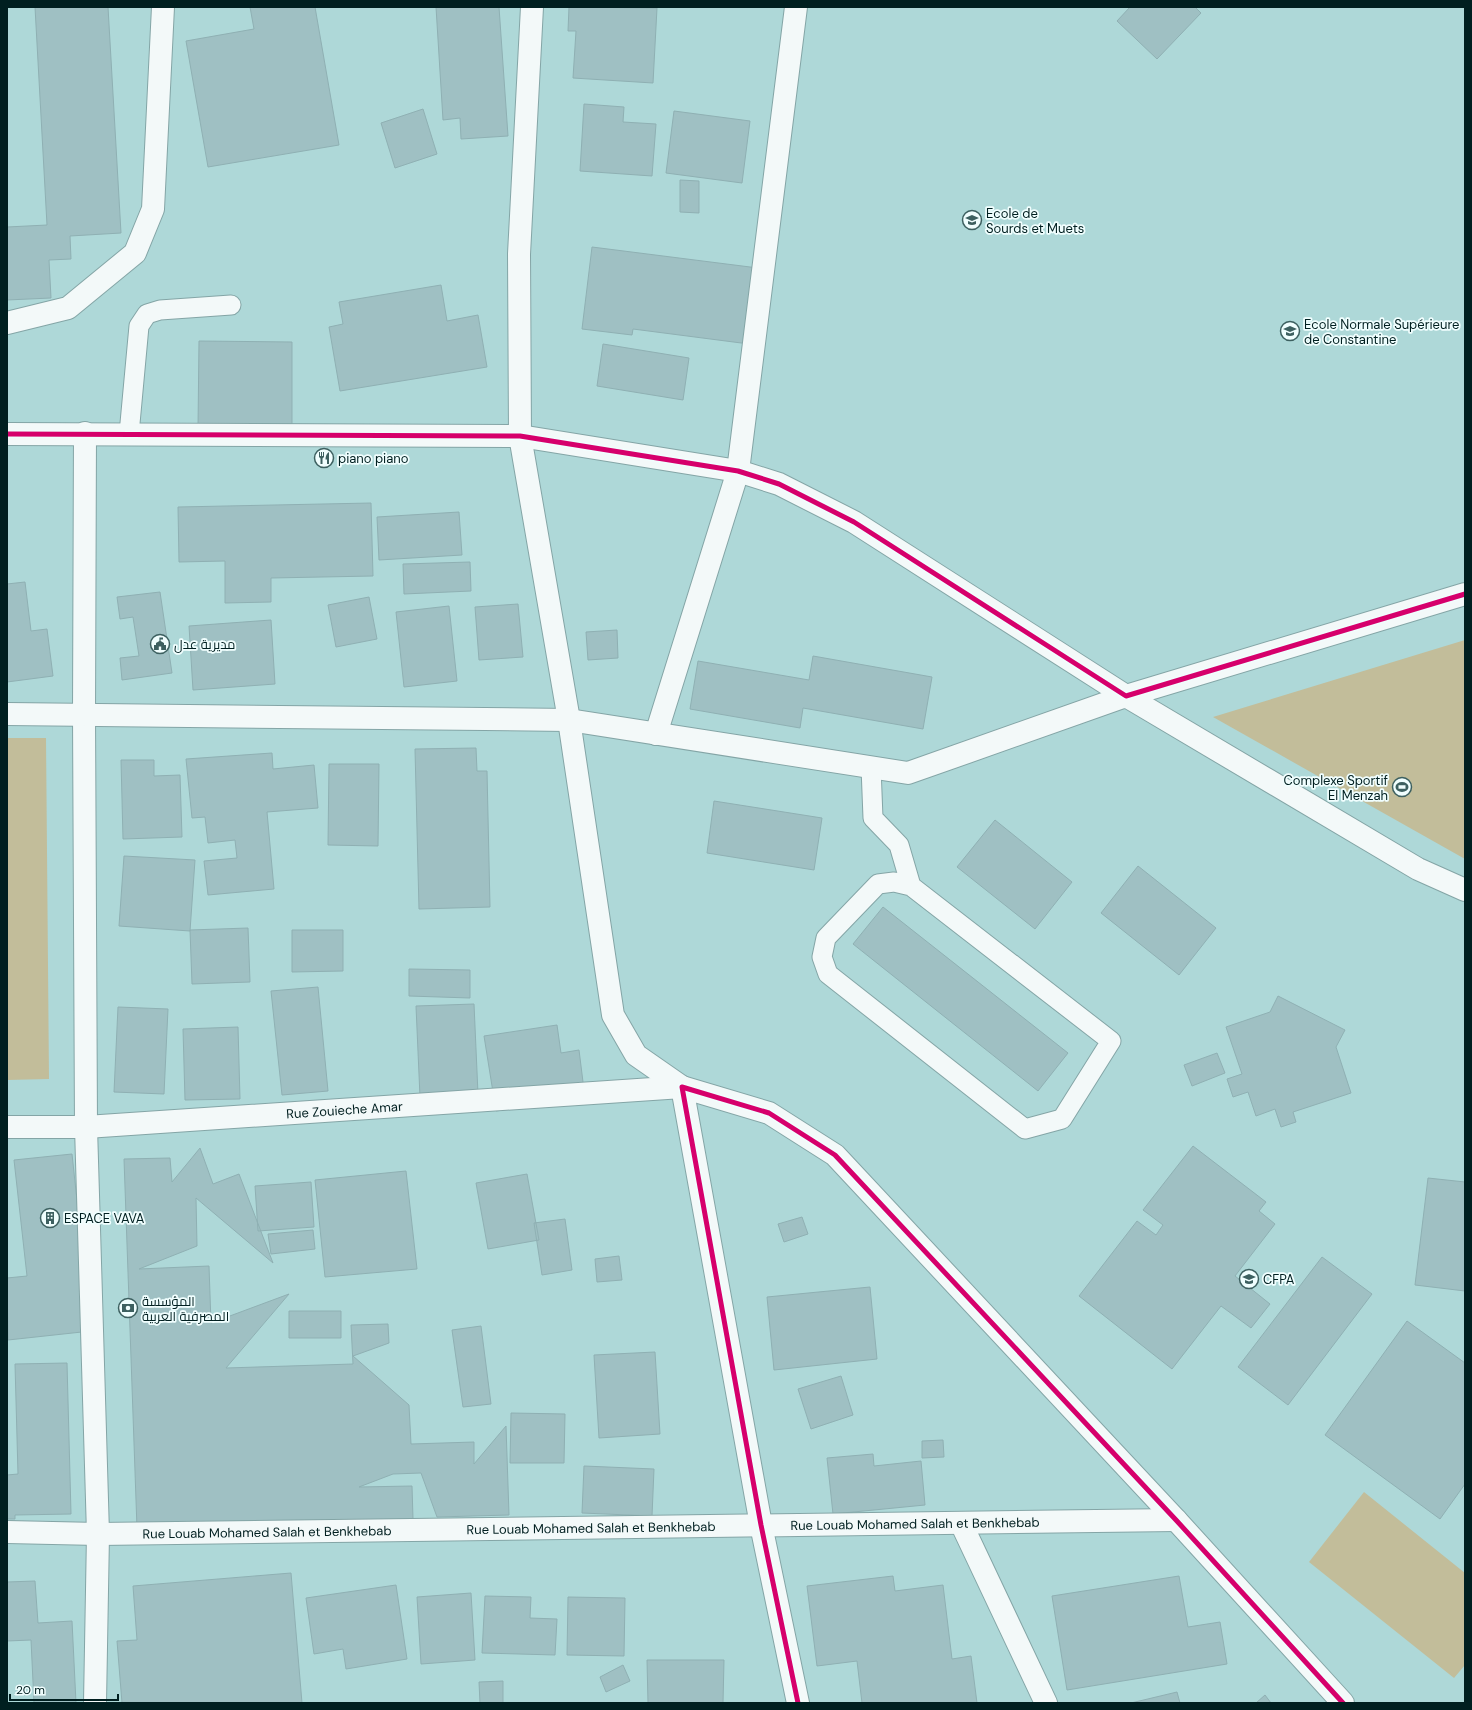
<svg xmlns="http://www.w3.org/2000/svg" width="1472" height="1710" viewBox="0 0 1472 1710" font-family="'DM Sans',Cairo,sans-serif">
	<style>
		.green { fill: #c2bd9a }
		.building { fill: #9fc0c3; stroke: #8fb0b3 }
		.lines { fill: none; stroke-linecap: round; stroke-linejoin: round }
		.lane-casing { stroke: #84a5a6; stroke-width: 21 }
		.street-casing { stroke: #84a5a6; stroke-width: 24 }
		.secondary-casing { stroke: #84a5a6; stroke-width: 24 }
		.lane { stroke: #f3f9f9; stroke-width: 19 }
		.street { stroke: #f3f9f9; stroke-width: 22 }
		.secondary { stroke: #f3f9f9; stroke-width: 22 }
		.cycleway-casing { stroke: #f0fefe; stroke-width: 8 }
		.cycleway { stroke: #d6006c; stroke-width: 5 }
		.labels { text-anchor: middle; stroke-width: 3.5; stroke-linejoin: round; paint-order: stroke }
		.poi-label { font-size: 13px; fill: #001f20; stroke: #f0fefe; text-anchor: start }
		.street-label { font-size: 13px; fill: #001f20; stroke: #f0fefe }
	</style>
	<rect width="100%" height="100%" fill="#aed8d8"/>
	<path class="green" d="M1465 640V859L1213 717Z
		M7 738H46L49 1079 7 1080Z
		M1364 1492 1465 1573V1665L1454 1678 1309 1562Z"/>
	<path class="building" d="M35 7H108L121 233 70 236 71 259 49 260 51 298 7 300V227L47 225Z
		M250 7H315L339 145 208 167 186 41 254 29Z
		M436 7H499L508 136 461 139 460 118 443 120Z
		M569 7 657 8 653 83 573 78 576 31H568Z
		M1130 7H1195L1201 13 1157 59 1117 21Z
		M584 104 624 107 623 122 656 124 652 176 580 171Z
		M423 109 437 154 395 168 381 123Z
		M674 111 750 121 742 183 666 173Z
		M680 180 699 181V213L680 212Z
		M592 247 758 268 749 344 633 329 632 335 582 329Z
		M441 285 447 321 478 315 487 367 340 391 329 327 343 324 339 302Z
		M199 341 292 342V429L198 428Z
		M603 344 689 358 683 400 597 386Z
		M371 503 373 576 271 578V602L225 603V561L179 562 178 507Z
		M459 512 462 555 379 560 377 517Z
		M470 562 471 591 404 594 403 564Z
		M25 582 31 631 47 629 53 676 7 682V584Z
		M160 592 172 673 122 680 120 658 139 656 133 617 120 619 117 597Z
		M369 597 377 639 336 647 328 605Z
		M518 604 523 657 479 660 475 607Z
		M449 606 457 681 404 687 396 612Z
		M271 620 275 684 193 690 189 626Z
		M617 630 618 658 588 660 586 632Z
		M813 656 932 677 923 729 803 708 800 728 690 709 698 661 809 680Z
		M476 748 477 771H487L490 907 419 909 415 749Z
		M272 753 273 769 314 765 318 808 267 812 274 889 208 895 204 861 237 858 235 840 208 843 205 817 192 818 186 759Z
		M121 760H154V776L180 775 182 837 123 839Z
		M329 764H379L378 846 328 845Z
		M714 801 822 818 814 870 707 853Z
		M995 820 1072 882 1035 929 957 867Z
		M124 856 195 860 190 931 119 926Z
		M1138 866 1216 928 1179 975 1101 913Z
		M883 907 1068 1053 1038 1091 853 944Z
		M248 928 250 982 192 984 190 930Z
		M292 930H343V971L292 972Z
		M409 969 470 970V998L409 996Z
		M318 987 328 1091 282 1095 271 991Z
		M1278 996 1345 1030 1336 1047 1351 1093 1293 1112 1296 1122 1281 1127 1275 1109 1256 1116 1248 1092 1233 1097 1227 1079 1242 1074 1226 1027 1270 1012Z
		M474 1004 478 1094 420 1097 416 1006Z
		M118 1007 168 1009 164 1094 114 1092Z
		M557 1025 561 1053 579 1050 585 1098 496 1111 484 1036Z
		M238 1027 240 1099 185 1100 183 1029Z
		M1217 1053 1225 1073 1192 1086 1184 1065Z
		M1193 1146 1266 1202 1259 1211 1275 1224 1235 1276 1270 1304 1251 1328 1221 1306 1172 1369 1079 1296 1137 1221 1156 1235 1163 1225 1143 1210Z
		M200 1148 213 1184 239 1174 273 1263 196 1198 197 1246 139 1269 209 1266 211 1323 289 1294 226 1368 353 1364 351 1325 388 1324 389 1343 353 1356 409 1405 411 1444 474 1442V1464L506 1426 509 1515 437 1517 421 1473 393 1474 359 1487 412 1486 413 1519 137 1528 124 1159 170 1158 172 1182Z
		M72 1154 91 1331 8 1340 7 1278 27 1276 14 1160Z
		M406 1171 417 1269 325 1277 315 1180Z
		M527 1174 539 1240 488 1249 476 1183Z
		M1428 1178 1465 1182V1291L1415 1285Z
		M311 1182 314 1227 258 1231 255 1186Z
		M802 1217 808 1234 784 1242 778 1224Z
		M565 1219 572 1270 542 1275 534 1223Z
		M313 1230 315 1249 271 1254 268 1234Z
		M619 1256 622 1280 597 1282 595 1259Z
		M1322 1257 1372 1294 1288 1405 1238 1367Z
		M870 1287 877 1359 774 1370 767 1297Z
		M289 1311H341V1338H289Z
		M1407 1321 1465 1363V1484L1440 1519 1325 1435Z
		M481 1326 491 1404 463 1407 452 1330Z
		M655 1352 660 1434 599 1438 594 1355Z
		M67 1363 71 1514 15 1515V1519H7V1475L18 1474 15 1364Z
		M841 1376 853 1415 811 1429 798 1389Z
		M511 1413 565 1414 564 1463H510Z
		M943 1440 944 1457 922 1458V1441Z
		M873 1454 874 1466 921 1461 925 1505 833 1514 827 1458Z
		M584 1466 654 1469 652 1516 582 1513Z
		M291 1573 302 1703H122L117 1641 137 1640 133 1586Z
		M893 1576 895 1591 943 1585 952 1659 971 1656 977 1703H862L857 1661 817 1666 807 1586Z
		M1179 1576 1188 1627 1220 1622 1227 1664 1067 1690 1052 1596Z
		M35 1581 38 1623 72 1621 76 1703H34L31 1640 7 1641V1582Z
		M396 1585 407 1659 346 1669 343 1649 314 1654 306 1598Z
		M471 1593 475 1660 421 1664 417 1597Z
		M485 1596 531 1597 530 1618 557 1619 555 1655 482 1653Z
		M568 1597 625 1598 624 1656 567 1655Z
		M647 1660H724L723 1703H648Z
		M623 1665 630 1681 606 1692 600 1677Z
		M503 1681V1703H480L479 1682Z
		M1177 1692 1180 1703H1131Z
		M1265 1695 1271 1703H1256Z"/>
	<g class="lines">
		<defs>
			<path id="lane" d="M129 434 139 326 147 314 160 310 231 305
				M871 767 873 818 899 845 911 886 1111 1041 1062 1119 1025 1129 828 974 822 957 826 938 878 884 894 882 911 886"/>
			<g id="street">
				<path d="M532 7 519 254 520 436 569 720 613 1015 636 1055 682 1087"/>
				<path d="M7 323 68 308 135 253 153 209 163 7"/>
				<path d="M85 433 84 714 86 1127 98 1534 95 1703"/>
				<path d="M7 434 520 436 738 471 779 484 854 522 1126 696 1465 594"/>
				<path d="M656 734 738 471 796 7"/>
				<path id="s1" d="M7 1127H86L682 1087"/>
				<path d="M961 1523 1046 1703"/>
				<path id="s2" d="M7 1532 98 1534 1176 1520"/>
				<path d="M798 1703 761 1525 682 1087 769 1113 835 1155 1176 1520 1343 1703"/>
			</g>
			<path id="secondary" d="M7 714 569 720 908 773 1126 696 1418 869 1465 890"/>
		</defs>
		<use href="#lane" class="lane-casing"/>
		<use href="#street" class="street-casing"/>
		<use href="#secondary" class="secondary-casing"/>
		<use href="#lane" class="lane"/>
		<use href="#street" class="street"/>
		<use href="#secondary" class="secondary"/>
		<defs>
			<path id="cycleway" d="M7 434 520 436 738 471 779 484 854 522 1126 696 1465 594
				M798 1703 761 1525 682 1087 769 1113 835 1155 1176 1520 1343 1703"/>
		</defs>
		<use href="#cycleway" class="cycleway-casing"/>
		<use href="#cycleway" class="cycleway"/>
	</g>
	<defs>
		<symbol id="school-ring" viewBox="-11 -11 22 22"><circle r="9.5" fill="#f0fefe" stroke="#3d6060" stroke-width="1.5"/><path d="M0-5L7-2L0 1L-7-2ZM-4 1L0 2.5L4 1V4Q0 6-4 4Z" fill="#3d6060"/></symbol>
		<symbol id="university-ring" viewBox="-11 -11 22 22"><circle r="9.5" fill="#f0fefe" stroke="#3d6060" stroke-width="1.5"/><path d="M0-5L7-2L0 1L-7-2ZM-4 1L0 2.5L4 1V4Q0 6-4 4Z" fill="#3d6060"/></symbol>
		<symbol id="restaurant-ring" viewBox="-11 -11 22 22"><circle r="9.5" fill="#f0fefe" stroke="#3d6060" stroke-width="1.5"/><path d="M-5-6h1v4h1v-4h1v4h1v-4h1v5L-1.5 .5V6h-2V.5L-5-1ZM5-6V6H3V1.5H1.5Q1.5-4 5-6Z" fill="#3d6060"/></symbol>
		<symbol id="civic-ring" viewBox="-11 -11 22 22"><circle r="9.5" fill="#f0fefe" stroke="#3d6060" stroke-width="1.5"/><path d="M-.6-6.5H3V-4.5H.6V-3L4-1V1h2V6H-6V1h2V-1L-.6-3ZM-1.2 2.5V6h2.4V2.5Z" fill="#3d6060"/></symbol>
		<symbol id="stadium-ring" viewBox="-11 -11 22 22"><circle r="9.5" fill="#f0fefe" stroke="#3d6060" stroke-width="1.5"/><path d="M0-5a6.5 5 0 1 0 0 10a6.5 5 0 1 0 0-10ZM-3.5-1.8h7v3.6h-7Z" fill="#3d6060"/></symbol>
		<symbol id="building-ring" viewBox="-11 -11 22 22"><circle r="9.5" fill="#f0fefe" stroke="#3d6060" stroke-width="1.5"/><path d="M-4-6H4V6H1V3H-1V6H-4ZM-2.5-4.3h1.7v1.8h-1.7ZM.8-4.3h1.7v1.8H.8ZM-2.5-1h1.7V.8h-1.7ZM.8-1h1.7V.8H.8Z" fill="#3d6060"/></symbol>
		<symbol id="bank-ring" viewBox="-11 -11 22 22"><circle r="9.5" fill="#f0fefe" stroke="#3d6060" stroke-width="1.5"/><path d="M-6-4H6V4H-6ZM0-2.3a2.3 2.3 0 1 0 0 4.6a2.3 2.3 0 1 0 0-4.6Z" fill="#3d6060"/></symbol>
	</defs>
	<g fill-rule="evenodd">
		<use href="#school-ring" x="961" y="209" width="22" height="22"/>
		<use href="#university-ring" x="1279" y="320" width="22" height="22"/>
		<use href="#restaurant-ring" x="313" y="447" width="22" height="22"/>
		<use href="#civic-ring" x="149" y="633" width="22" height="22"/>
		<use href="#stadium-ring" x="1391" y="776" width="22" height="22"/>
		<use href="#building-ring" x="39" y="1207" width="22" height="22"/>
		<use href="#university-ring" x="1238" y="1268" width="22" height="22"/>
		<use href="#bank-ring" x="117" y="1297" width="22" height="22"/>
	</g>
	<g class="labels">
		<g class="poi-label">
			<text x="986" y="218">Ecole de<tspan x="986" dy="15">Sourds et Muets</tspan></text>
			<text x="1304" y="329">Ecole Normale Supérieure<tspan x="1304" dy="15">de Constantine</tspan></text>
			<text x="338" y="463">piano piano</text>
			<text x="174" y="649">مديرية عدل</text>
			<text x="1388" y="785" text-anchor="end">Complexe Sportif<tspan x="1388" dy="15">El Menzah</tspan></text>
			<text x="64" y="1223">ESPACE VAVA</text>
			<text x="1263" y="1284">CFPA</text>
			<text x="142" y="1306">المؤسسة<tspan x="142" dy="15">المصرفية العربية</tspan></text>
		</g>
		<g class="street-label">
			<text dy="5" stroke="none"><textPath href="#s1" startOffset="338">Rue Zouieche Amar</textPath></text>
			<text dy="5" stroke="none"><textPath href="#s2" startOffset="908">Rue Louab Mohamed Salah et Benkhebab</textPath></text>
			<text dy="5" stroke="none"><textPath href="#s2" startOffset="584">Rue Louab Mohamed Salah et Benkhebab</textPath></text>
			<text dy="5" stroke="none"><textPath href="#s2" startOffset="260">Rue Louab Mohamed Salah et Benkhebab</textPath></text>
		</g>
	</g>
	<rect width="1472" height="1710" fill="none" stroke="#001f20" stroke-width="16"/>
	<path d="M10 1694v6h108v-6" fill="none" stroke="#001f20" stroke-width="2"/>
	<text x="16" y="1694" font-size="12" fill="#001f20" stroke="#f0fefe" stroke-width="3" paint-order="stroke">20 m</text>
</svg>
